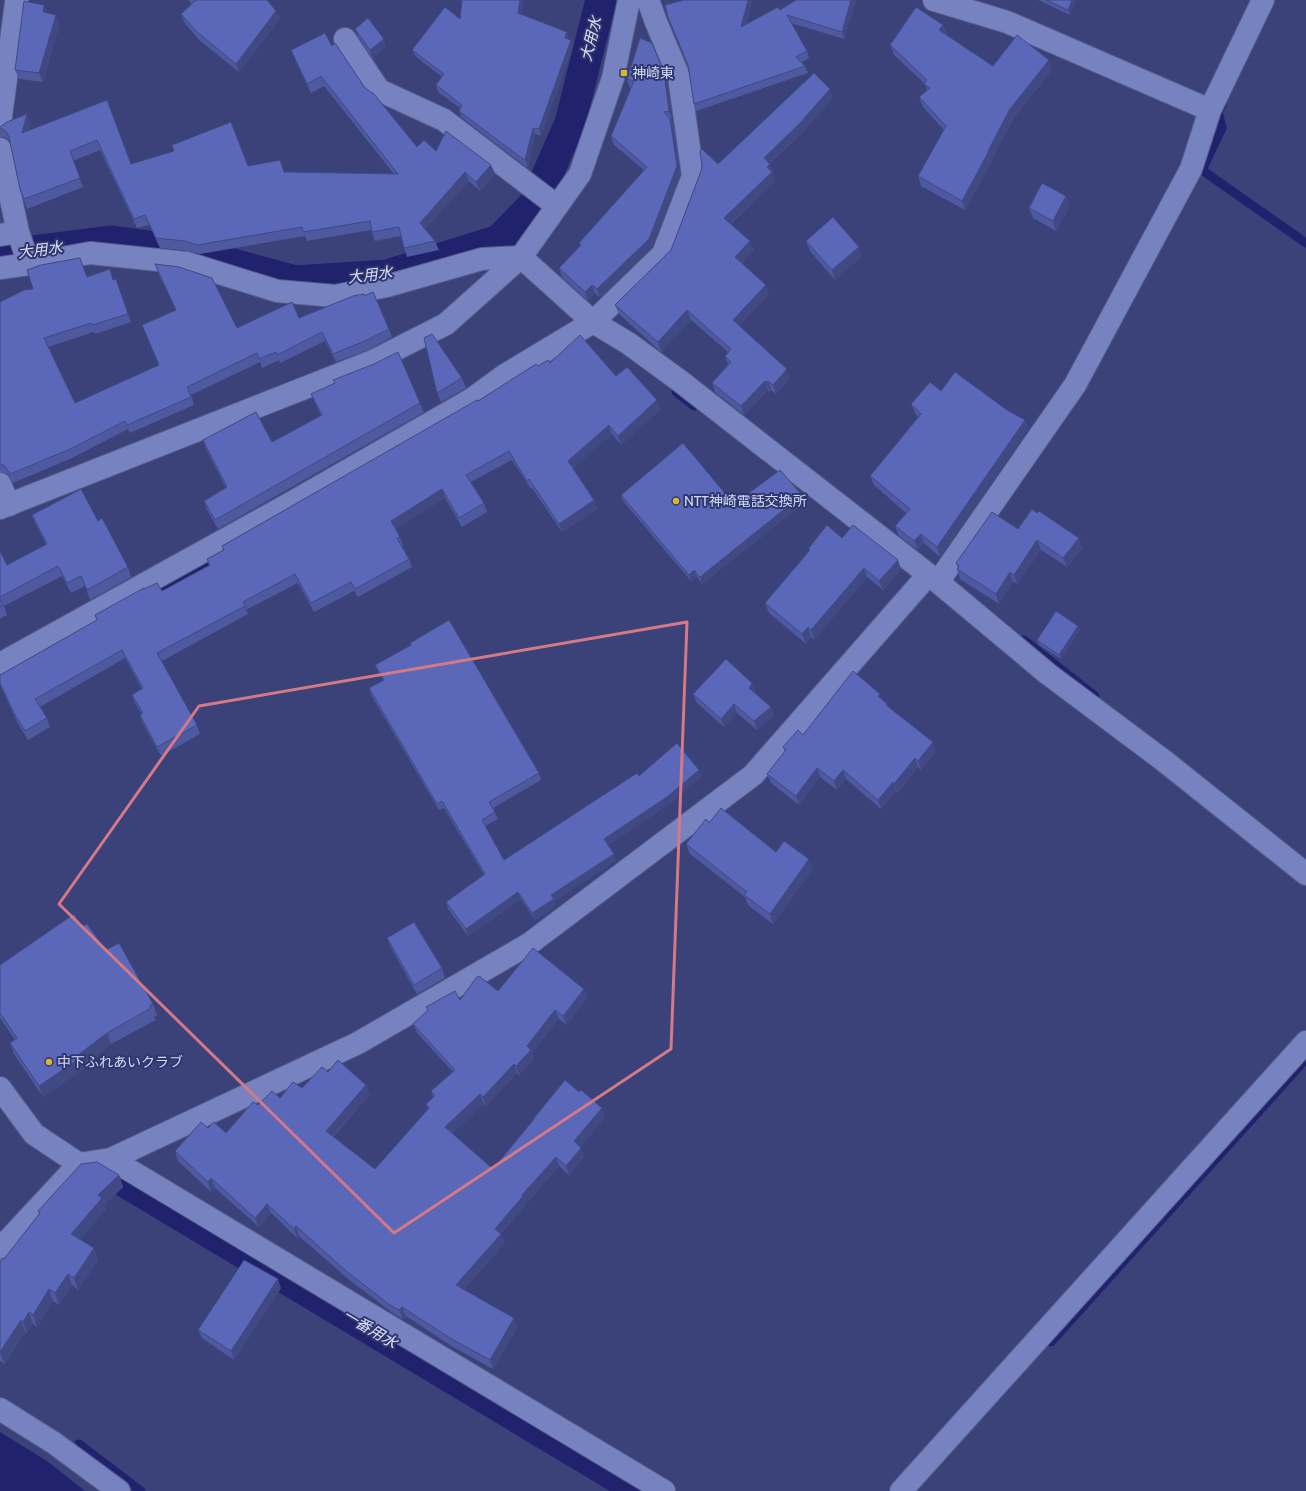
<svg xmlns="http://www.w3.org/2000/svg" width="1306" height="1491" viewBox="0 0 1306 1491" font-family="Cabin,'Noto Sans JP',sans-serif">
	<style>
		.water { fill: #20226d }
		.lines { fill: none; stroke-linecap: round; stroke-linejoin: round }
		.stream { stroke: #20226d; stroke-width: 9 }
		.canal { stroke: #20226d; stroke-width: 31 }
		.street-casing { stroke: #575d8b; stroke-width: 24 }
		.secondary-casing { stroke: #575d8b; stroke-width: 24 }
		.street { stroke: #7783c0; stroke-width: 22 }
		.secondary { stroke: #7783c0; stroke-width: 22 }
		.wall { fill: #4e599f }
		.shaded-wall { fill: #404982 }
		.building { fill: #5b68b9; stroke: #404982 }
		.marked { fill: none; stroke: #d57987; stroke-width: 3; stroke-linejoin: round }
		.poi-dot { fill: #d4b635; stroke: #30376d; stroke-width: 1.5 }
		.labels { text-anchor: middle; stroke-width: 4; stroke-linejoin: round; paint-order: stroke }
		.poi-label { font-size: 14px; fill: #d3dbfc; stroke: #30376d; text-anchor: start }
		.water-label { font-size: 15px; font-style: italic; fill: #dde3fa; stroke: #30376d }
	</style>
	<rect width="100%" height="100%" fill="#3a4279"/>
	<path class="water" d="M0 1432 47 1461 85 1491H0Z"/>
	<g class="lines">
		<path class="stream" d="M1222 105 1218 111 1222 128 1202 170 1306 243
			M676 392 694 406
			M154 591 219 556
			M1024 640 1095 696
			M1051 1342 1306 1059
			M79 1444 141 1491"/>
		<path class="canal" d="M0 255 112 241 186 251 295 281 387 275 499 240 535 203 570 123 601 0
			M100 1167 640 1491"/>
		<defs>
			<path id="street" d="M934 0 1007 22 1210 110
				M345 39 379 90 444 120 557 206
				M0 124 16 3 17 0
				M0 149 18 232
				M0 235 18 232 29 264 90 253 187 263 277 291 335 296 387 286 482 259 521 257 593 322 628 343 680 381 938 582 1048 674 1163 760 1306 874
				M0 268 29 264
				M0 484 9 505
				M938 582 1075 385 1191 169 1210 110 1263 0
				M0 664 289 504 472 399 505 375 593 322 663 254 693 176 679 77 656 22 648 0
				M0 1088 34 1134 79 1164 111 1159 358 1043 529 944 753 775 928 575
				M111 1159 664 1491
				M0 1249 79 1164
				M901 1491 1306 1042"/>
			<path id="secondary" d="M0 508 373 361 446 324 521 257 580 174 613 78 629 0
				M0 1409 54 1443 119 1491"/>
		</defs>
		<use href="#street" class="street-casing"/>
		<use href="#secondary" class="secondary-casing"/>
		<use href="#street" class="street"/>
		<use href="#secondary" class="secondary"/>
	</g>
	<path class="wall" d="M188 0H267L280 19 239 72 199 40 184 22 181 14 192 4Z
		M684 0H752L746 25 780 10 796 0H856L844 39 791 23 807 51 809 58 801 63 805 66 808 73 696 111 694 104 688 67 668 17Z
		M1038 0H1076L1070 15Z
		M523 1 521 14 567 32 569 39 573 46 541 136 535 134 528 167 525 166 461 117 459 111 460 108 438 92 436 85 442 77 415 56 412 50 460 19Z
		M44 5 47 13 56 15 59 25 43 82 19 79 15 70Z
		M943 25 947 34 946 35 993 66 1052 70 1013 119 992 160V161L965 210 921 186 918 176 944 130 923 107 919 97 927 90 925 84 894 55 890 45Z
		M355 29 386 47 372 58 358 36Z
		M332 46 365 88 417 147 436 151 495 174 480 191 469 181 425 229 435 241 439 250 407 257 404 248 401 236 375 241 371 230 307 241 305 236 200 254 188 251 160 248 149 225 137 228 100 150 73 161 83 187 27 209 20 189 10 142 9 140 4 137H0V127L31 123 29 130 107 100 131 164 174 151 172 145 248 166 284 172 394 174 324 86 311 93 295 60 291 50Z
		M664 72 667 80 672 119H671L674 127 680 175 652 247 600 298 595 293 588 301 562 277 559 268 580 246 579 243 644 170 614 145 611 136 631 88H630L627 79Z
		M833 98 804 131 770 164 774 173 773 174 775 181 731 224 754 250 742 263 769 294 739 326 790 378 776 394 771 390 770 392 768 390 744 415 715 392 712 383 728 364 725 356 728 352 691 320 661 352 619 314 615 305 671 250 718 164Z
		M1066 196 1070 206 1056 231 1033 218 1029 208Z
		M806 241 862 256 835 280 810 251Z
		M155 264 237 328 299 318 389 329 392 337 368 350 336 362 325 341 280 363 279 360 262 368 260 362 191 395 194 405 130 433 128 429 72 458 13 483 8 474 0 472V302L33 289 87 277 114 280 116 279 131 322 95 334 94 332 48 347 75 403 159 365 142 325 176 310 158 273Z
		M550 363 616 376 661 409 621 445 612 434 573 468 594 500 597 509 562 532 532 488 531 489 512 460 471 482 484 503 487 512 462 527 445 498 395 529 400 537 403 546H402L409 559 412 567 358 597 354 591 314 612 298 583 246 610 248 614 162 661 197 725 200 734 161 756 143 724 140 715 142 714 135 703 132 695 142 689 125 658 40 707 47 718 50 727 28 740 17 722 0 685V675L97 620 144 589 162 591 209 566 207 559 223 550 222 546 478 401 538 366Z
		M462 378 466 388 441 402 437 393Z
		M941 391 1007 410 1025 420 1028 429 940 557 924 543 918 550 899 536 895 526 906 513 874 485 870 476 918 417 915 413 911 404Z
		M311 394 420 403 424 412 218 529 207 510 204 501 226 488 206 449 203 440 272 442 321 416 315 403Z
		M621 495 734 504 802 495 805 502 702 584 697 577 691 581 623 501Z
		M32 515 98 521 128 567 131 577 90 600 85 586 71 593 62 576 4 606 7 615 0 619V551L7 565 46 544 36 525Z
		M1018 529 1083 548 1067 567 1041 550 1017 584 1013 582 999 604 960 579 957 569 958 568 956 563Z
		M842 538 901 569 883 590 867 577 814 640 811 637 806 644 769 613 765 603 809 551 808 549Z
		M1078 626 1080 630 1061 659 1039 645 1037 640Z
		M410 643 539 773 541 780 493 808 498 819 485 826 504 860 639 776 699 770 702 776 669 804 608 845 616 860 555 901 556 906 535 920 521 899 468 936 448 909 446 902 484 875 444 808 439 810 371 695 369 688 383 680 378 672 375 665 411 646Z
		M752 683 756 692 755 693 771 707 774 716 757 730 737 713 724 727 697 703 693 694Z
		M883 700 887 704 888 706 936 752 921 770 918 767 898 793 896 791 881 809 846 779 837 790 820 777 799 805 771 783 767 774 785 752 783 747 803 735Z
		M709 823 776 852 813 869 773 924 748 905 745 897 690 854 686 844Z
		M82 927 106 950 153 1004 157 1015 154 1017 156 1020 111 1044 83 1066 84 1069 43 1097 14 1054 10 1043 15 1040 0 1018V965Z
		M387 938 442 968 445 978 417 994 391 948Z
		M584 989 587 998 567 1025 559 1019 532 1053 534 1059 519 1075 517 1073 486 1106 484 1104 452 1133 493 1169 534 1120V1118L605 1117 580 1147 581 1148 584 1157 569 1175 559 1166 526 1204V1205L501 1234 505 1243 464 1289 517 1328 493 1369 453 1347 406 1316 403 1319 394 1314 348 1279 299 1236 297 1238 271 1213 259 1227 215 1188 211 1192 178 1161 175 1151 208 1128 226 1133 258 1105 280 1098 302 1088 328 1072 366 1085 370 1094 333 1137 375 1169 428 1110 426 1104 433 1097 431 1091 453 1072 417 1033 413 1024 428 1011 426 1007 498 991Z
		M119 1175 123 1187 104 1205 106 1209 80 1239 94 1248 98 1260 78 1290 72 1285 59 1305 53 1301 37 1327 33 1324 27 1333 25 1332 5 1364 0 1361V1262L4 1259 39 1214 38 1211Z
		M281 1288 234 1360 202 1338 198 1330Z"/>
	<path class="shaded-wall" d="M520 0H522L523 1 520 20 518 13Z
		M748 0H752L743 34 741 27Z
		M851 0H856L844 39 842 32Z
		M1072 0H1076L1070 15 1068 10Z
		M44 5 48 14 43 12Z
		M276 11 280 19 239 72 236 64Z
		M56 15 59 25 43 82 39 73Z
		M943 25 947 34 942 40 939 30Z
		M567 32 569 38 568 44 565 38Z
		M384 39 386 47 372 58 370 50Z
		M571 40 573 46 541 136 539 129Z
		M1049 60 1052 70 1013 119 992 160V161L965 210 962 201 1010 109Z
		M664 72 667 80 672 119 669 111Z
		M830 89 833 98 804 131 767 167 764 158Z
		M27 114 31 123 25 142 22 133Z
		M670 119 674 127 680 175 652 247 600 298 597 289Z
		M533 128 535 134 528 167 525 160Z
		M770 164 774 173 773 174 775 181 727 227 724 218Z
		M491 165 495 174 480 191 476 182Z
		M465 172 469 181 423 232 420 223Z
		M1066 196 1070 206 1056 231 1053 221Z
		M750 241 754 250 739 266 735 257Z
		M859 247 862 256 835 280 832 270Z
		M592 285 595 293 588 301 585 292Z
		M766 285 769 294 736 330 733 320Z
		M687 310 691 320 661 352 658 342Z
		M787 369 790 378 776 394 773 385Z
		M765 381 768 390 744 415 741 406Z
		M768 381 771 390 770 392 766 382Z
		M657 400 661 409 621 445 618 436Z
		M1025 420 1028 429 940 557 937 547Z
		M609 425 612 434 572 470 568 461Z
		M442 489 445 498 394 530 391 521Z
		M802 495 805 502 702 584 700 577Z
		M594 500 597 509 562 532 559 524Z
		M921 534 924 543 918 550 914 541Z
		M1079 538 1083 548 1067 567 1063 558Z
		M1037 540 1041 550 1017 584 1014 575Z
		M898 560 901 569 883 590 879 581Z
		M864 568 867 577 814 640 811 630Z
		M694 570 697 577 691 581 689 575Z
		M1010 572 1013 582 999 604 996 594Z
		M1078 626 1080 630 1061 659 1059 655Z
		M808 627 811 637 806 644 802 634Z
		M752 683 756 692 752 696 749 688Z
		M880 694 884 703 878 696Z
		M734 704 737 713 724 727 721 719Z
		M771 707 774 716 757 730 754 721Z
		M933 742 936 752 921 770 918 761Z
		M915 758 918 767 898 793 894 784Z
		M817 768 820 777 799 805 796 796Z
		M699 770 702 776 669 804 607 846 604 839Z
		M843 770 846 779 837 790 834 781Z
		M893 782 896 791 881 809 878 800Z
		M614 854 616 860 555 901 556 906 535 920 532 913 551 895Z
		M809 859 813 869 773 924 770 914Z
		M518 892 521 899 468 936 466 929Z
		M584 989 587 998 567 1025 563 1016Z
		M555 1010 559 1019 532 1053 534 1059 519 1075 516 1066 527 1046Z
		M107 1033 111 1044 83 1066 84 1069 43 1097 39 1086 78 1055Z
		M514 1064 517 1073 486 1106 483 1097Z
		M366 1085 370 1094 329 1140 326 1131Z
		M480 1094 484 1104 448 1136 445 1127Z
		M602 1108 605 1117 577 1150 574 1141Z
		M581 1148 584 1157 569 1175 566 1166Z
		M556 1157 559 1166 526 1204V1205L501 1234 505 1243 459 1294 456 1285 495 1229 522 1195Z
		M119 1175 123 1187 104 1205 106 1209 75 1245 71 1234 98 1195Z
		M211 1178 215 1188 211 1192 208 1182Z
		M267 1204 271 1213 259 1227 255 1218Z
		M296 1226 299 1236 297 1238 294 1229Z
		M94 1248 98 1260 78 1290 74 1278Z
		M68 1274 72 1285 59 1305 55 1293Z
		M278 1279 281 1288 234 1360 231 1351Z
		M49 1289 53 1301 37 1327 33 1315Z
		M402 1307 406 1316 403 1319 399 1310Z
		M29 1312 33 1324 27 1333 23 1322Z
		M514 1318 517 1328 493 1369 490 1360Z
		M21 1320 25 1332 5 1364 0 1352Z"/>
	<path class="building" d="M194 0H267L276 11 236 64 196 31 181 14 195 1Z
		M462 0H520L518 13 567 32 565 38 571 40 539 129 533 128 525 160 523 159 459 111 462 105 436 85 444 74 412 50 445 7 460 19Z
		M684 0H748L741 27 778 7 780 10 796 0H851L842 32 787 15 807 51 796 57 805 66 694 104 688 65 668 17 665 5Z
		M1046 0H1072L1068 10Z
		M24 1 44 5 43 12 56 15 39 73 15 70Z
		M916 7 943 25 939 30 993 66 1017 35 1049 60 1010 109 988 151H989L962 201 918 176 946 126 919 97 930 88 924 84 927 80 890 45Z
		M368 18 384 39 370 50 355 29Z
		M325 33 332 46 335 43 365 88 374 94 417 147 424 140 436 151 446 131 491 165 476 182 465 172 420 223 435 241 404 248 399 227 372 232 370 221 303 232 302 227 197 245 185 241 156 238 145 215 134 219 97 140 70 151 80 178 24 199 20 189 9 137 6 131 0 128V127L7 122 27 114 22 133 107 100 131 164 174 151 172 145 231 122 248 166 280 160 284 172 398 174 321 76 307 84 291 50Z
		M640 38 652 43 664 72 669 111 664 112 670 119 677 166 649 239 597 289 592 285 585 292 559 268 581 245 579 243 647 167 611 136 634 81 627 79Z
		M814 73 830 89 801 122 764 158 770 164 767 167 772 172 724 218 750 241 735 257 766 285 733 320 787 369 773 385 768 381 766 382 765 381 741 406 712 383 731 362 725 356 731 349 687 310 658 342 615 305 671 250 701 171 702 165 700 152 702 149 718 164Z
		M1042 183 1066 196 1053 221 1029 208Z
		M833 217 859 247 832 270 806 241Z
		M80 258 87 277 110 269 113 280 116 279 128 314 92 325 91 323 44 338 75 403 159 365 142 325 176 310 155 264 179 267 212 278 237 328 292 302 299 318 353 296 364 294V296L373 292 389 329 365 341 333 354 322 332 277 355 276 352 259 359 257 353 187 387 191 397 127 425 125 421 68 450 10 474 5 466 0 464V302L24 290 33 289 27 270 41 265Z
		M432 334 462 378 437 393 424 338Z
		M580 335 616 376 627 367 657 400 618 436 609 425 568 461 594 500 559 524 529 479 527 481 509 451 466 475 484 503 459 518 442 489 391 521 400 537 397 538 409 559 355 589 351 582 311 603 295 574 243 602 245 606 157 653 197 725 157 747 140 715 143 713 132 695 143 688 122 650 35 699 47 718 25 731 14 713 0 683V675L97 620 95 615 144 588V589L157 583 162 591 210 565 207 559 224 550 222 546 477 400 478 401 536 364 538 366 548 360 550 363Z
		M398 352 420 403 215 520 204 501 227 487 203 440 256 412 272 442 322 415 311 394 335 383 333 380 374 364Z
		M955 372 1007 410 1025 420 937 547 921 534 914 541 895 526 910 509 870 476 921 414 911 404 930 382 941 391Z
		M683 443 734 504 780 470 802 495 700 577 694 570 689 575 621 495Z
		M81 489 98 521 102 518 128 567 87 590 81 576 67 583 58 566 0 597V551L7 565 47 544 32 515Z
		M1032 509 1037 513 1039 511 1079 538 1063 558 1037 540 1014 575 1010 572 996 594 957 569 959 566 956 563 992 512 1018 529Z
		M827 525 842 538 853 525 898 560 879 581 864 568 811 630 808 627 802 634 765 603 810 550 808 549Z
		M0 599 3 605 0 607Z
		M1056 611 1078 626 1059 655 1037 640Z
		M449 620 539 773 489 802 495 812 482 820 504 860 637 773 639 776 677 743 699 770 667 797 604 839 614 854 551 895 554 899 532 913 518 892 466 929 446 902 485 874 442 801 437 804 369 688 384 680 375 665 411 645 410 643Z
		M726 659 752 683 749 688 771 707 754 721 734 704 721 719 693 694Z
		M853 671 880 694 878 696 887 704 886 705 933 742 918 761 915 758 894 784 893 782 878 800 843 770 834 781 817 768 796 796 767 774 786 750 783 747 798 730 803 735Z
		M721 808 776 852 784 841 809 859 770 914 744 895 747 892 686 844 706 819 709 823Z
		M74 914 82 927 87 924 106 950 119 943 153 1004 150 1005 151 1008 107 1033 78 1055 80 1058 39 1086 10 1043 17 1038 0 1013V965Z
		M414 922 442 968 414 985 387 938Z
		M533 948 584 989 563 1016 555 1010 527 1046 531 1050 516 1066 514 1064 483 1097 480 1094 445 1127 493 1169 534 1119V1118L565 1080 579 1092 581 1090 602 1108 574 1141 581 1148 566 1166 556 1157 522 1195 523 1196 495 1229 501 1234 456 1285 514 1318 490 1360 450 1338 402 1307 399 1310 390 1305 345 1270 296 1226 294 1229 267 1204 255 1218 211 1178 208 1182 175 1151 201 1122 208 1128 214 1122 226 1133 253 1102 258 1105 272 1091 280 1098 293 1082 302 1088 322 1067 328 1072 338 1060 366 1085 326 1131 375 1169 429 1108 426 1104 435 1096 431 1091 455 1070 413 1024 428 1010 426 1007 455 991 460 1000 476 978 479 976 498 991Z
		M97 1162 119 1175 98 1195 102 1198 71 1234 94 1248 74 1278 68 1274 55 1293 49 1289 33 1315 29 1312 23 1322 21 1320 0 1352V1262L2 1258 4 1259 40 1213 38 1211 81 1164Z
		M244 1260 278 1279 231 1351 198 1330Z"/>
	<path class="marked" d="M687 622 671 1049 394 1233 59 904 199 706Z"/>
	<g class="poi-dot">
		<rect x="620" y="69" width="8" height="8" rx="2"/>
		<circle cx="676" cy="501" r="4"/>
		<circle cx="49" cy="1062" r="4"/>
	</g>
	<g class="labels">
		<g class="poi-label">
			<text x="632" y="78">神崎東</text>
			<text x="684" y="506">NTT神崎電話交換所</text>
			<text x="57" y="1067">中下ふれあいクラブ</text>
		</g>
		<g class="water-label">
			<text transform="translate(591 39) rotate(-76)" y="5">大用水</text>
			<text transform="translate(40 250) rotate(-7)" y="5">大用水</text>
			<text transform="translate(370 275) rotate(-7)" y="5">大用水</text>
			<text transform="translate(370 1329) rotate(31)" y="5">一番用水</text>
		</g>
	</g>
</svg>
